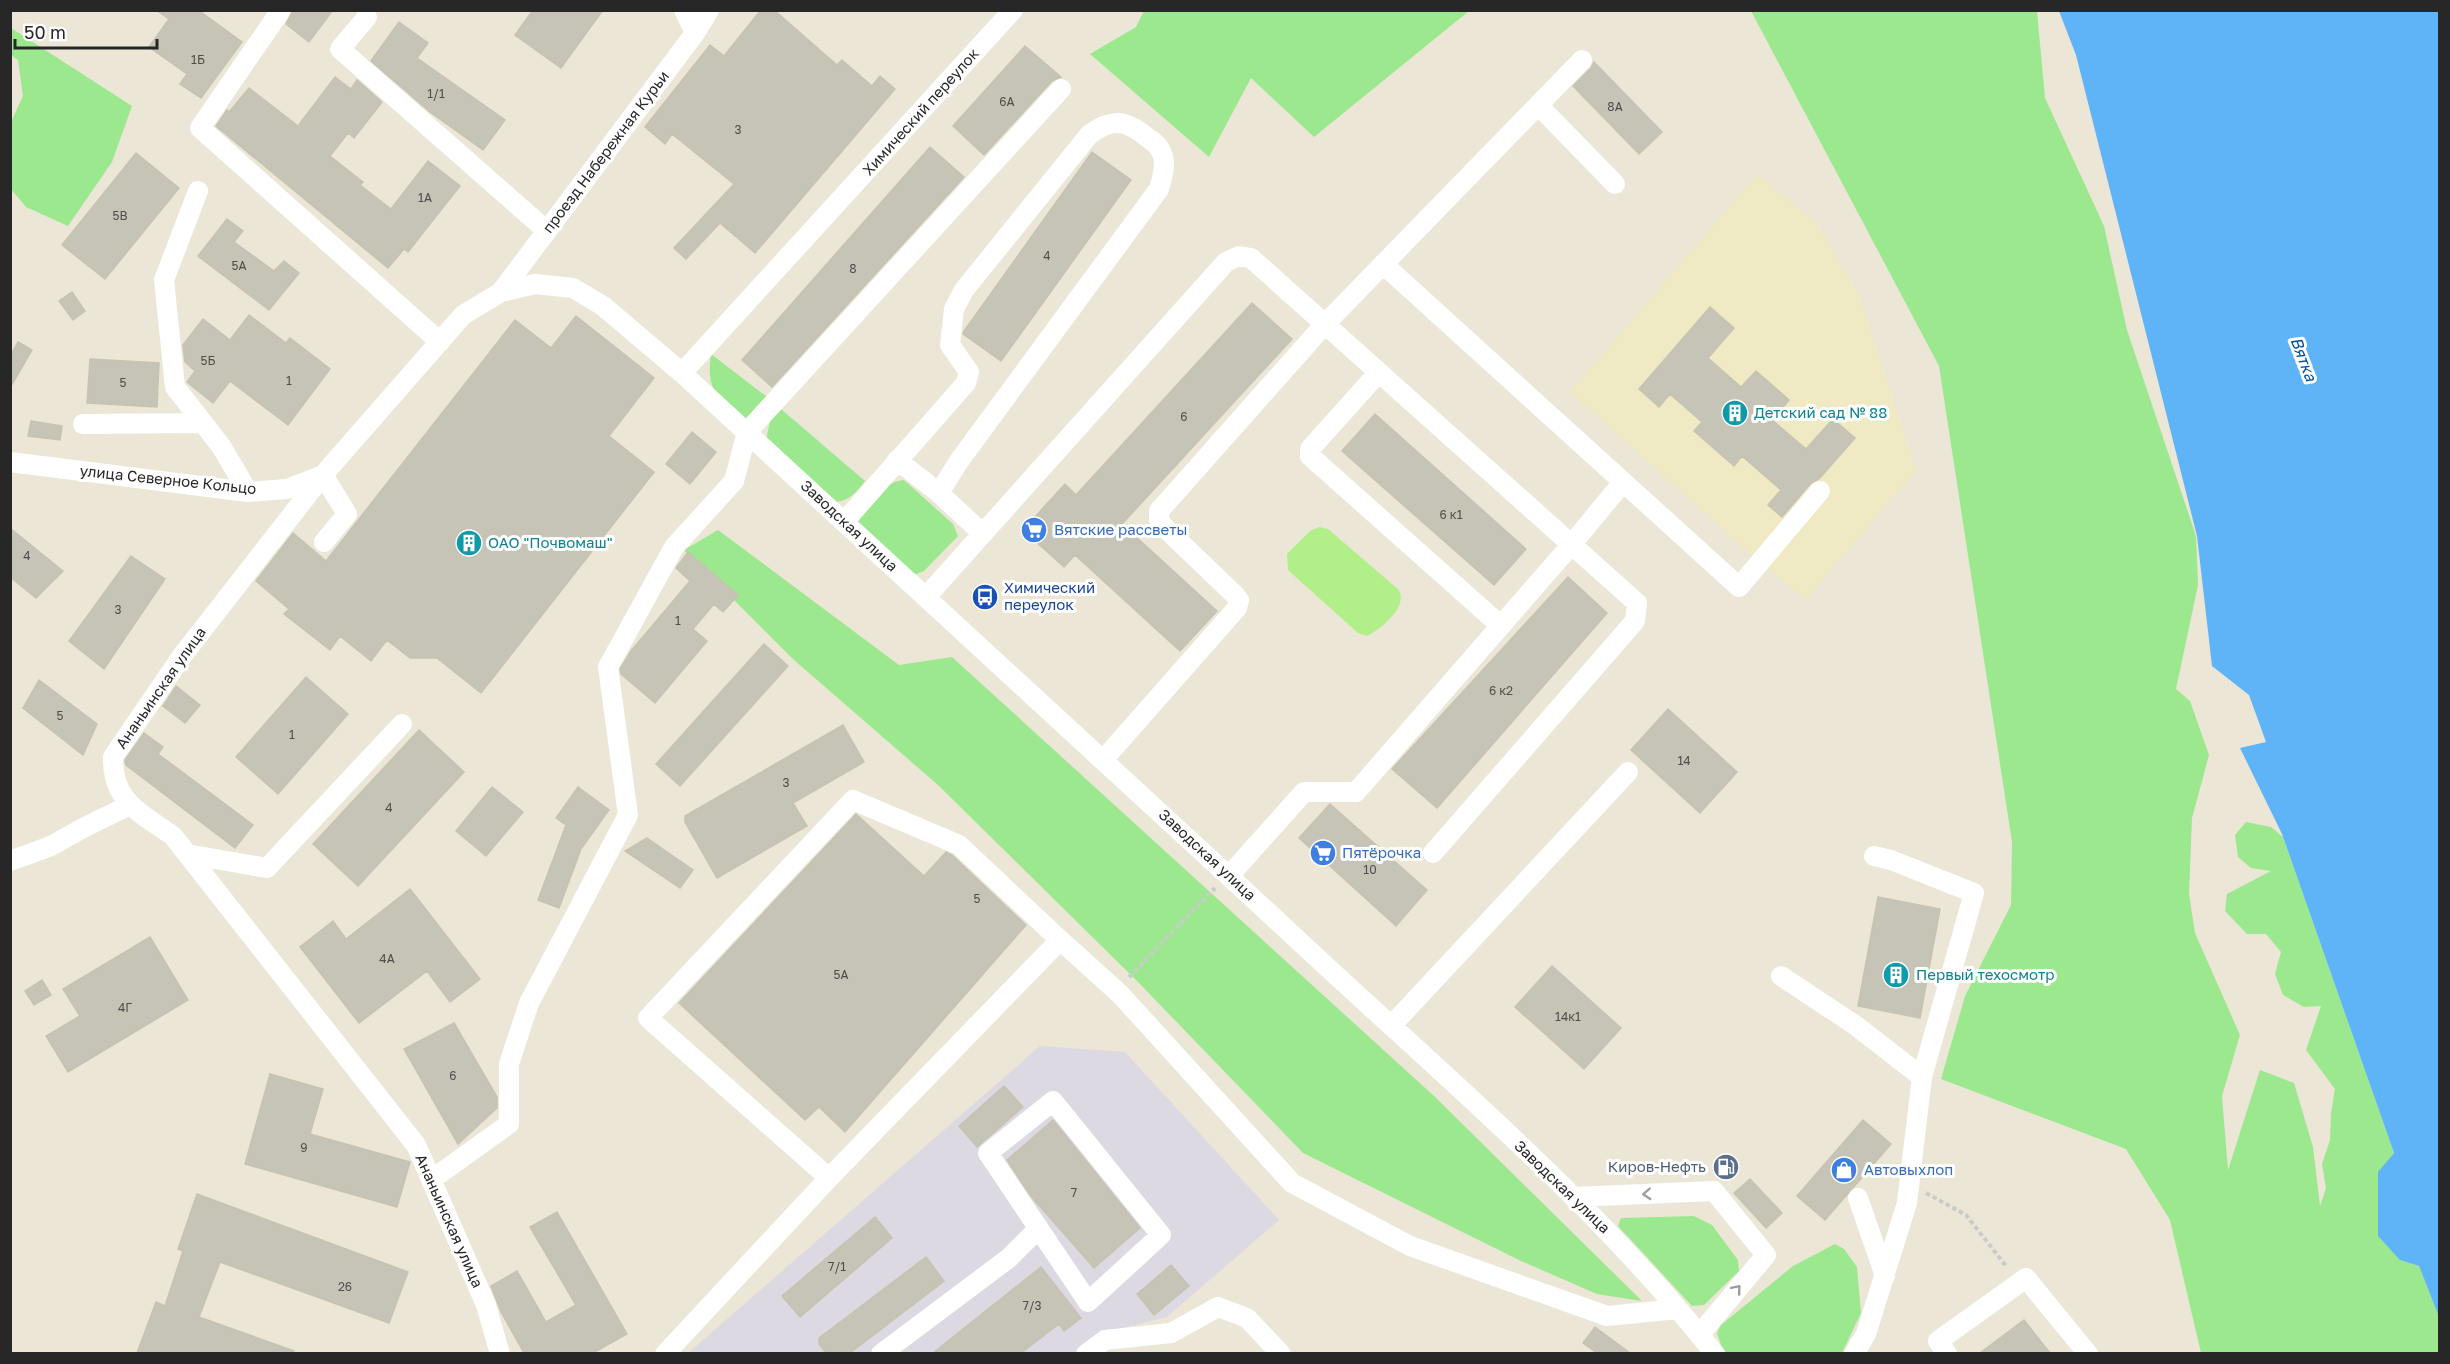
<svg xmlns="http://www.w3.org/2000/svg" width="2450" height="1364" viewBox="0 0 2450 1364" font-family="'Golos Text',sans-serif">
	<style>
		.industrial { fill: #ddd9e3 }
		.education { fill: #efe9c4 }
		.green { fill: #9ce88e }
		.pitch { fill: #b1f088 }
		.water { fill: #5fb4f8 }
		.building { fill: #c6c3b7; stroke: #c7c3b1; stroke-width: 1.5 }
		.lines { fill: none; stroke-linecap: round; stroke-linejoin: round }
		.path { stroke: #cbcbcb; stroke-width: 4; stroke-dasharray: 4.5 3; stroke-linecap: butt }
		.minor { stroke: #fff; stroke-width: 20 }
		.oneway { stroke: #9e9e9e }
		.labels { text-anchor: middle; stroke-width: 6; stroke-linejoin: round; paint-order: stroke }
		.number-label { font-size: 12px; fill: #4f4e4b }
		.street-label { font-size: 15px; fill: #272727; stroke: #fff }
		.culture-label { font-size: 15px; fill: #0d838f; stroke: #fff; text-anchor: start }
		.shop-label { font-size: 15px; fill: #366cbe; stroke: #fff; text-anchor: start }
		.transit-label { font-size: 15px; fill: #164399; stroke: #fff; text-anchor: start }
		.service-label { font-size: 15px; fill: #4e5e75; stroke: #fff; text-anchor: end }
		.water-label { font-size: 16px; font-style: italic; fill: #024da1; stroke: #fff }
	</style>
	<rect width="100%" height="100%" fill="#ece6d7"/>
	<path class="industrial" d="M1040 1046 1125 1052 1279 1220 1167 1317 1107 1332 1077 1353 687 1354Z"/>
	<path class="education" d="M1757 174 1818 224 1860 298 1916 471 1805 600 1758 561 1570 392Z"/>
	<path class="green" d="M1144 11V10L1469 11 1314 137 1251 78 1209 157 1090 54 1136 27Z
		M1751 11H2037L2045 98 2104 226 2127 330 2196 536 2198 585 2176 689 2190 701 2209 755 2192 818 2189 894 2195 933 2240 1035 2222 1096 2228 1170 2260 1070 2294 1083 2313 1147 2320 1206 2326 1188 2322 1164 2330 1140 2331 1113 2335 1089 2306 1050 2321 1006 2304 1007 2283 995 2275 974 2281 952 2266 934H2247L2225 911 2227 894 2271 871 2251 868 2238 857 2235 835 2246 822 2271 827 2283 837 2394 1153 2378 1173 2400 1260 2419 1266 2439 1317V1353H2201L2170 1220 2126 1149 1941 1079 1965 996 2011 905 2012 842 1939 366Z
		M11 28 132 106 112 162 68 226 26 207 11 189V122L23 96 18 60 11 55Z
		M711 354 771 400 748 424C721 398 705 395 711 354Z
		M781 409 865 481C856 492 850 501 835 502L766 440 770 421Z
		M904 480 953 524 958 536 924 571 914 575 858 526V515C871 501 884 482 904 480Z
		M718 530 899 665 952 657 1434 1096 1642 1301 1597 1294 1521 1261 1303 1153 1138 982 938 785 794 660 684 550Z
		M1694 1216 1712 1225 1738 1260 1739 1271 1704 1305 1692 1306 1618 1226 1621 1218Z
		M1835 1244 1844 1249 1857 1267 1861 1313 1842 1353H1727L1722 1348 1717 1333 1721 1325 1793 1266Z"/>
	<path class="pitch" d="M1319 527 1328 529 1399 590C1408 607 1381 629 1367 636L1358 633 1288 570 1287 554 1310 531Z"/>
	<path class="water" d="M2438 11 2440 13 2439 1317 2419 1266 2400 1260 2378 1236V1172L2394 1153 2282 834 2240 748 2266 742 2249 695 2212 666 2197 536 2076 55 2059 11Z"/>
	<path class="building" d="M156 10H198L242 42 201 98 180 84 187 74 149 47 169 19Z
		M293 10H333L309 42 286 24Z
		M533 10H603L561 68 515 35Z
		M761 10H774L837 65 842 60 872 86 880 76 895 89 755 253 720 223 686 259 674 248 734 184 672 134 665 144 645 127 710 45 724 56Z
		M399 22 428 43 417 58 505 120 483 150 430 112 371 61Z
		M1025 46 1061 77 1052 81 984 155 953 126Z
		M1594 62 1662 132 1639 154 1573 86 1591 68Z
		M335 77 351 89 357 80 382 102 354 138 348 133 330 156 363 182 360 185 391 209 428 161 460 186 408 252 404 249 388 268 216 126 227 110 229 112 249 88 298 126Z
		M930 147 964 177 772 387 742 360Z
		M1092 152 1131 180 1001 361 963 334 964 331Z
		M136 153 179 188 105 279 62 245Z
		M227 219 243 231 234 242 274 271 284 261 299 273 269 310 198 256Z
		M72 292 85 311 73 320 59 301Z
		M1252 303 1292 339 1122 524 1217 611 1180 651 1075 555 1064 567 1023 530 1065 484 1076 495Z
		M1710 307 1734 328 1708 358 1741 387 1756 371 1789 400 1772 420 1806 449 1833 419 1855 438 1819 479 1811 483 1782 517 1768 505 1781 490 1742 456 1734 466 1694 431 1702 422 1670 394 1659 407 1639 389Z
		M249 315 286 343 290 338 330 369 288 425 230 381 213 403 187 382 195 371 185 362 183 345 203 319 230 340Z
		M576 316 654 378 609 436 654 472 481 693 437 658H410L387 640 371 661 340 636 330 650 284 614 289 609 256 581 293 533 326 561 515 320 551 348Z
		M18 342 32 350 10 388V356Z
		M90 359 159 363 157 407 87 403Z
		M1375 414 1526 549 1494 585 1342 451Z
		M31 421 62 426 60 440 28 436Z
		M692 432 716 452 690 484 666 464Z
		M10 528 63 571 36 598 10 577Z
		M688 552 738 595 723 612 714 604 693 629 707 641 655 703 621 674 620 669 631 651 690 581 676 568Z
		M131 556 165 579 104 669 69 641Z
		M1568 577 1607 613 1437 808 1392 769Z
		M764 644 788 666 680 786 656 764Z
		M306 677 348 714 278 794 236 757Z
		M39 680 97 724 83 755 23 708Z
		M176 686 200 705 185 723 163 706Z
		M1668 709 1737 772 1700 813 1631 750Z
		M843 725 864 762 793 803 807 826 717 878 685 822V816Z
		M419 730 464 772 358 886 313 844Z
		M144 733 163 747 158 754 253 825 235 848 126 765 125 760Z
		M492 787 523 812 486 856 456 831Z
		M578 787 609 810 581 849 559 908 538 900 566 825 556 818Z
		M1330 804 1427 890 1396 926 1299 838Z
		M856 814 924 876 946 852 952 855 1026 925 845 1132 819 1107 805 1120 679 1003Z
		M647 838 693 870 680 888 625 851Z
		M410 889 480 979 450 1002 427 971 359 1023 300 947 333 921 346 939Z
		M1878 897 1940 909 1920 1018 1858 1006Z
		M150 937 188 1000 68 1072 46 1036 80 1016 63 989Z
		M1552 966 1621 1028 1584 1069 1515 1007Z
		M42 980 51 995 34 1005 25 991Z
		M454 1023 497 1097V1108L458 1144 404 1049Z
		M270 1074 323 1089 310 1134 410 1162 397 1207 245 1164Z
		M1004 1086 1023 1107 977 1147 959 1126Z
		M1053 1120 1140 1228 1094 1268 1030 1195 1007 1160Z
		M1863 1120 1891 1144 1825 1220 1797 1196Z
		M1750 1179 1782 1213 1766 1228 1734 1193Z
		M197 1194 408 1272 389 1323 220 1262 199 1317 294 1351 293 1353H137L156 1302 165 1306 183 1251 178 1249Z
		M557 1212 627 1334 593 1353H524L501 1312 491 1286 517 1271 546 1322 576 1305 530 1227Z
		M875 1217 892 1238 800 1317 782 1296Z
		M926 1257 944 1281 850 1353H826L819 1344V1338Z
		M1171 1265 1189 1286 1154 1315 1137 1294Z
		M1041 1267 1081 1318 1064 1331 1059 1324 1021 1353H933Z
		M2024 1320 2050 1353H1980Z
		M1595 1327 1630 1353H1597L1583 1343Z"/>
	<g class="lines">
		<path class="path" d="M1129 977 1215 888
			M1926 1193 1966 1215 2006 1266"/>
		<path class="minor" d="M281 10 200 128 440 342
			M684 10 695 33
			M367 17 340 49 547 231
			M1538 105 1615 184
			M198 191 164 280 175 387 221 446 248 492
			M1383 264 1739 587 1820 491
			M501 292 695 33 709 10
			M1379 372 1310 449V456L1500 625
			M682 373 1013 10
			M83 424 203 423
			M897 460 939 493 983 534
			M10 462 248 492 287 489 323 475
			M323 475 347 514 324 542
			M844 522 966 383 969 372 950 345 954 309 964 290 1089 135C1112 117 1126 120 1148 138 1156 143 1160 147 1163 156 1166 167 1162 178 1159 189L959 461 939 493
			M926 597 1226 262 1239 256 1251 258 1637 603 1635 621 1433 853
			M1103 760 1237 608 1239 600 1235 595 1164 527 1159 520V511L1324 325 1582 60
			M187 854 267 868 402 724
			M10 861 51 846 83 828 130 805
			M1229 876 1304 792H1356L1572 544 1623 482
			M1781 976 1855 1025 1922 1077
			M1391 1026 1628 772
			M1053 1101 1161 1235 1088 1302 988 1153Z
			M829 1178 648 1018 853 800 959 845 1060 940
			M431 1180 509 1124V1064L529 1003 628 815 608 667 674 547 734 481 747 432 1061 89
			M1573 1197 1714 1191 1766 1255 1700 1334
			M1858 1198 1885 1276
			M500 1354 486 1305 416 1145 173 836C141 813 112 802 113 757L182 656 323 475 463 315 501 292 535 284 573 288 603 306 682 373C893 566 1104 760 1314 955 1452 1083 1598 1206 1715 1354
			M665 1354 829 1178 1060 940 1120 994 1292 1183 1410 1246 1607 1316 1678 1309
			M881 1354 1009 1258 1037 1230
			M1086 1354 1105 1340 1171 1333 1218 1307 1247 1318 1281 1354
			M1854 1354 1866 1334 1907 1203 1922 1077 1974 893 1891 860 1874 856
			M1947 1354 1938 1341 2026 1278 2088 1354"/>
	</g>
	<defs><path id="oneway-chevron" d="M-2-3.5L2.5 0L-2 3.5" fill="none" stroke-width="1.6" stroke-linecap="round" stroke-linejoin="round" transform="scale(1.5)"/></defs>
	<g class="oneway">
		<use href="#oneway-chevron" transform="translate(1647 1194) rotate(177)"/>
		<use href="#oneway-chevron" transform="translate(1737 1289) rotate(-50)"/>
	</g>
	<defs>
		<symbol id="building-disc" viewBox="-11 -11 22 22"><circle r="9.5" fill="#0f9aa8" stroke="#fff"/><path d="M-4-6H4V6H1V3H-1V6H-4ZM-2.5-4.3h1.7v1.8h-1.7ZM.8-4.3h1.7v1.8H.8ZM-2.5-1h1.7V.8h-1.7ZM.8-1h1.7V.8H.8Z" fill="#fff"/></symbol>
		<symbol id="supermarket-disc" viewBox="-11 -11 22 22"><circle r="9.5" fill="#3f7fe0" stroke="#fff"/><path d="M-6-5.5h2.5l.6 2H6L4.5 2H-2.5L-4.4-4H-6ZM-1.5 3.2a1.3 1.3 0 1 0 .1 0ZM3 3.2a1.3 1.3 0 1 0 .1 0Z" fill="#fff"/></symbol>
		<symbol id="bus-disc" viewBox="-11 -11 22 22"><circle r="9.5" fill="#1a4fb4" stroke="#fff"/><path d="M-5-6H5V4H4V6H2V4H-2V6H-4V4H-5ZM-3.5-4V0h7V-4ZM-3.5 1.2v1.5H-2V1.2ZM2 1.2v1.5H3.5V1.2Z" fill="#fff"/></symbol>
		<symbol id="fuel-disc" viewBox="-11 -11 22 22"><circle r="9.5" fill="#5c6f8a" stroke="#fff"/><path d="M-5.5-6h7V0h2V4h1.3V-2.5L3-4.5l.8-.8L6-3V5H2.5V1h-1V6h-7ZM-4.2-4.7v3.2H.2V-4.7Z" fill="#fff"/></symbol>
		<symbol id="shop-disc" viewBox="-11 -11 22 22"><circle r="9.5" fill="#3f7fe0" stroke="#fff"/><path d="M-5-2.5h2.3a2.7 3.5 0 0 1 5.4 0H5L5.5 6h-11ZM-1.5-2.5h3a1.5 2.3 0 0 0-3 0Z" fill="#fff"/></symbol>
	</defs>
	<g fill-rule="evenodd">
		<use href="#building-disc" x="1720" y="398" width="30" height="30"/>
		<use href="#supermarket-disc" x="1019" y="515" width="30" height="30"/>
		<use href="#building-disc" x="454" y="528" width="30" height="30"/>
		<use href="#bus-disc" x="970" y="582" width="30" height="30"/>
		<use href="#supermarket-disc" x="1308" y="838" width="30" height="30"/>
		<use href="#building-disc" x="1881" y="960" width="30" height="30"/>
		<use href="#fuel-disc" x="1711" y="1152" width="30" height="30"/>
		<use href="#shop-disc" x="1829" y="1155" width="30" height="30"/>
	</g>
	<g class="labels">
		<g class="number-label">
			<text x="198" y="64">1Б</text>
			<text x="436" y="98">1/1</text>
			<text x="1007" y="106">6А</text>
			<text x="1615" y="111">8А</text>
			<text x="738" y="134">3</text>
			<text x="425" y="202">1А</text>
			<text x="120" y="220">5В</text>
			<text x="1047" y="260">4</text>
			<text x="239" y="270">5А</text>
			<text x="853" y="273">8</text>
			<text x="208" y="365">5Б</text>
			<text x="289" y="385">1</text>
			<text x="123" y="387">5</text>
			<text x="1184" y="421">6</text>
			<text x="1451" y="519">6 к1</text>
			<text x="27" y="560">4</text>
			<text x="118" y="614">3</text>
			<text x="678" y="625">1</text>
			<text x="1501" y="695">6 к2</text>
			<text x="60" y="720">5</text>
			<text x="292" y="739">1</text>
			<text x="1684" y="765">14</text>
			<text x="786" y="787">3</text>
			<text x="389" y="812">4</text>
			<text x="1370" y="874">10</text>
			<text x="977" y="903">5</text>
			<text x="387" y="963">4А</text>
			<text x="841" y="979">5А</text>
			<text x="125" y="1012">4Г</text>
			<text x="1568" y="1021">14к1</text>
			<text x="453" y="1080">6</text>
			<text x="304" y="1152">9</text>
			<text x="1074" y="1197">7</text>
			<text x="837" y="1271">7/1</text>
			<text x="345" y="1291">26</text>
			<text x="1032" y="1310">7/3</text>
		</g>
		<g class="street-label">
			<text transform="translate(921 112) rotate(-48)" y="5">Химический переулок</text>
			<text transform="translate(606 152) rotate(-53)" y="5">проезд Набережная Курьи</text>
			<text transform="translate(168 480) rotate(6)" y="5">улица Северное Кольцо</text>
			<text transform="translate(849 526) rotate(43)" y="5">Заводская улица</text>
			<text transform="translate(161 688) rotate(-55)" y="5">Ананьинская улица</text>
			<text transform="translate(1207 855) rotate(43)" y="5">Заводская улица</text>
			<text transform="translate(1562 1187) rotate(44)" y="5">Заводская улица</text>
			<text transform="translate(449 1221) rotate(66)" y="5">Ананьинская улица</text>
		</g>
		<g class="culture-label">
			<text x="1754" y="418">Детский сад № 88</text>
			<text x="488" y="548">ОАО "Почвомаш"</text>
			<text x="1916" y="980">Первый техосмотр</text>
		</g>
		<g class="shop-label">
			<text x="1054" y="535">Вятские рассветы</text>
			<text x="1342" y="858">Пятёрочка</text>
			<text x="1864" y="1175">Автовыхлоп</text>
		</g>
		<g class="transit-label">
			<text x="1004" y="593">Химический<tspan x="1004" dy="17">переулок</tspan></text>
		</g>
		<g class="service-label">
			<text x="1706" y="1172">Киров-Нефть</text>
		</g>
		<g class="water-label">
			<text transform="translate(2304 359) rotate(69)" y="6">Вятка</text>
		</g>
	</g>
	<rect width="2450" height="1364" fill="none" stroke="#272727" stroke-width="24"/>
	<path d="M15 39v9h142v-9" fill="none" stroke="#272727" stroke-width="3"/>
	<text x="24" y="39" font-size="18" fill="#272727" stroke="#ffffff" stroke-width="4.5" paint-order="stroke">50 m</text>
</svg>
